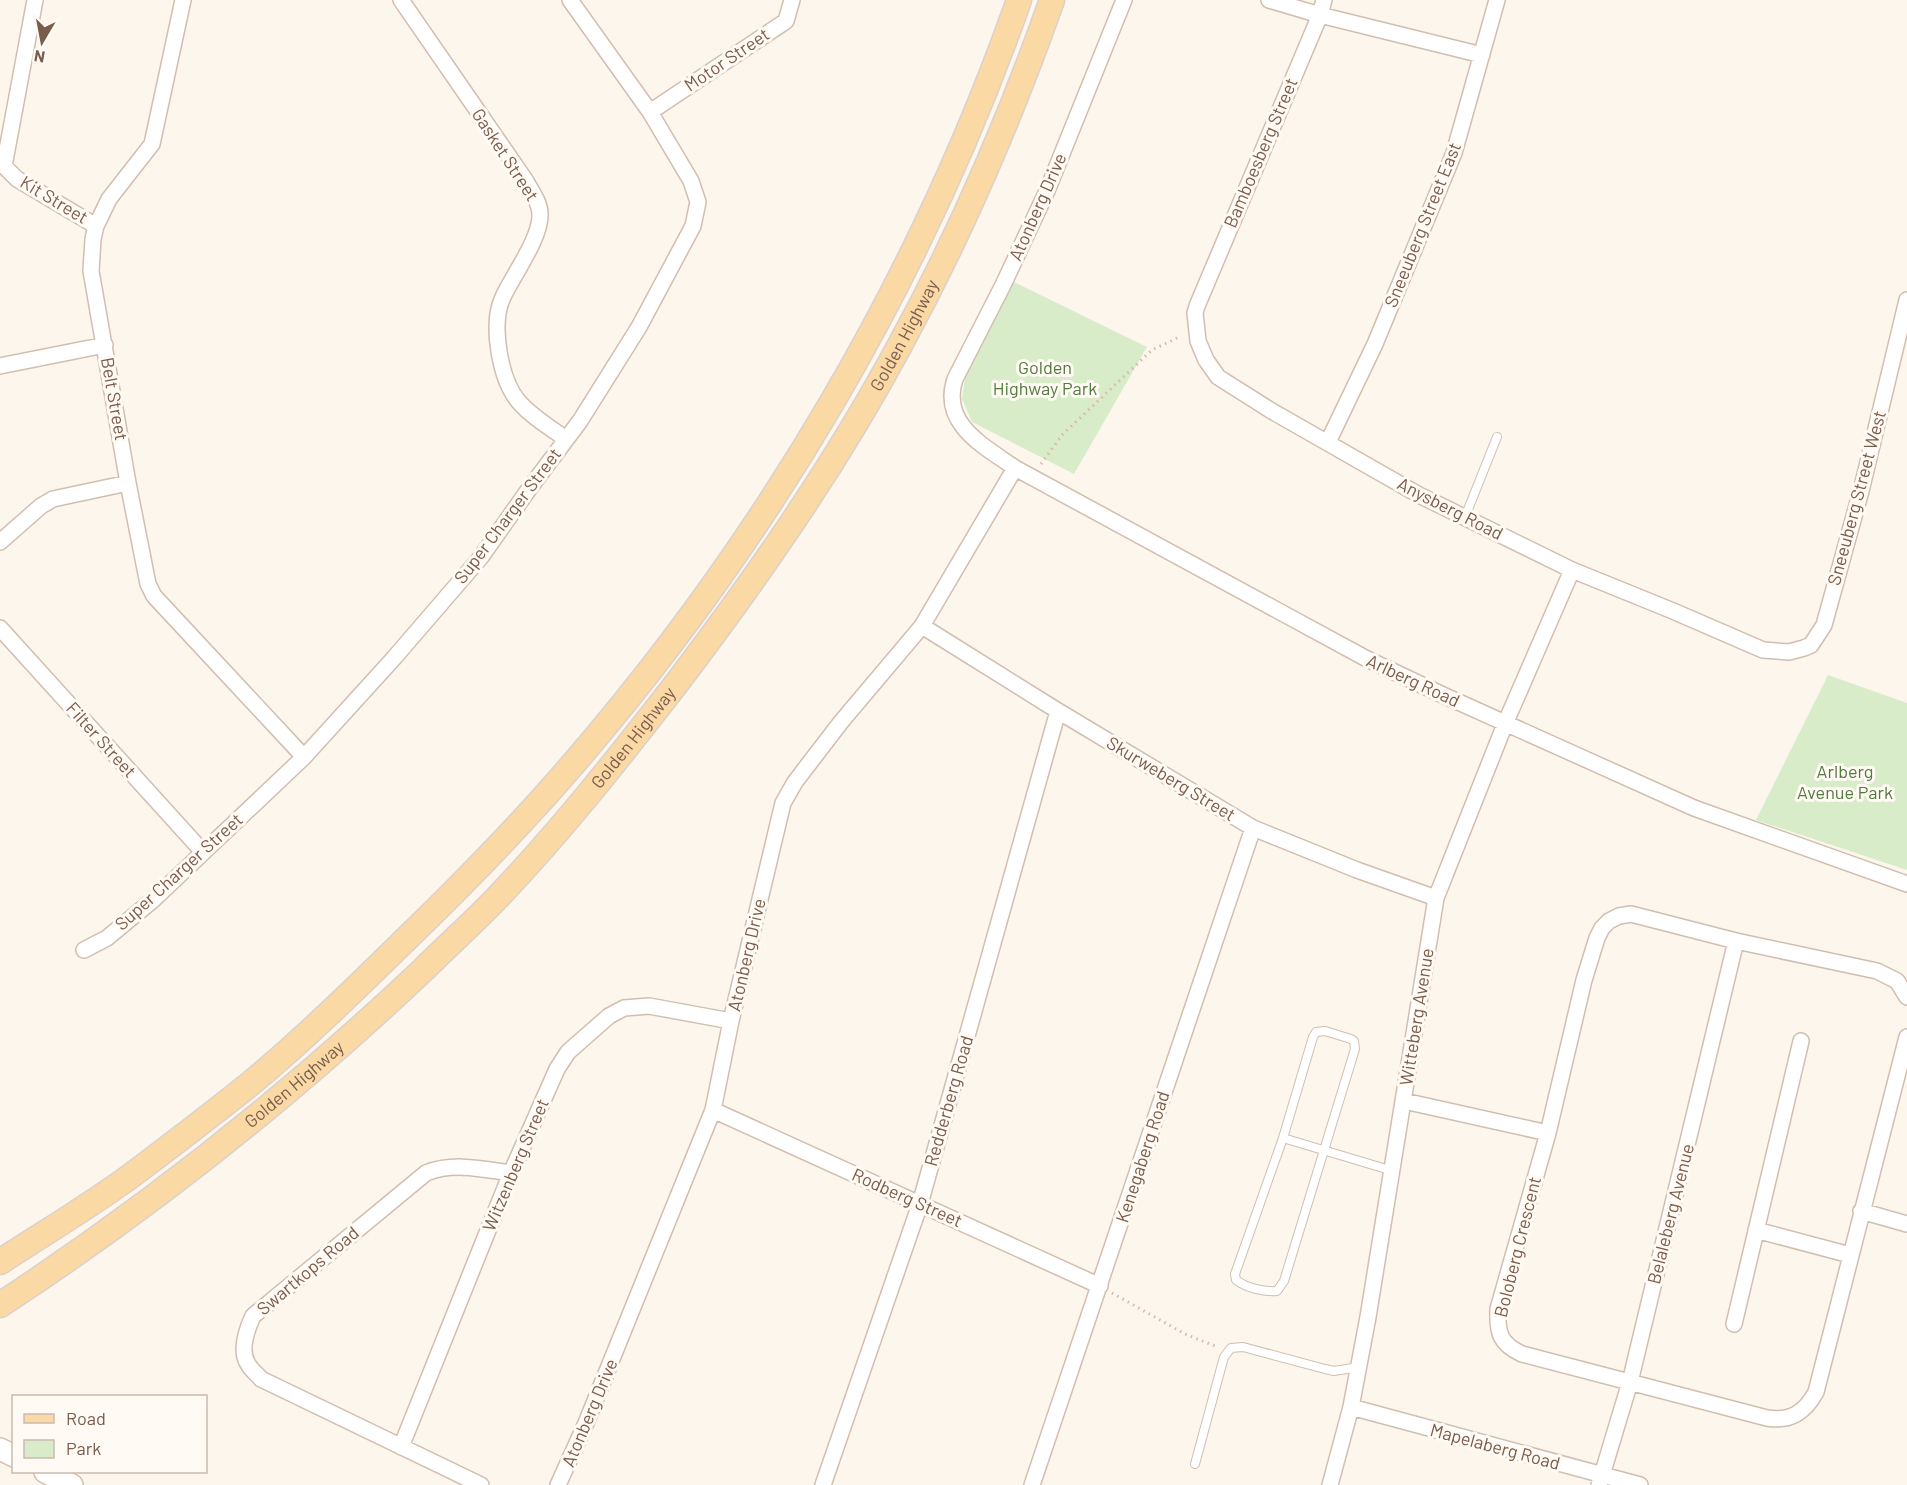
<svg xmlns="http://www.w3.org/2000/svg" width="1907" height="1485" viewBox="0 0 1907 1485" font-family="Barlow,sans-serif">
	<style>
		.green { fill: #d8ecc9 }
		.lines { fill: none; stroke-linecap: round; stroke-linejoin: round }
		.lane-casing { stroke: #d1beb0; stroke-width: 10 }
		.street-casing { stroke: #d1beb0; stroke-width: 18 }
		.secondary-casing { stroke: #d6c0b0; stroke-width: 24 }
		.primary-casing { stroke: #dad1cd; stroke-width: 27 }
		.path { stroke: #d9b8a5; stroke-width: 3; stroke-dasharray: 1.5 4.5; stroke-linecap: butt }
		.lane { stroke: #fff; stroke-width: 8 }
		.street { stroke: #fff; stroke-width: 15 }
		.secondary { stroke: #fff; stroke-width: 21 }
		.primary { stroke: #fbd9a5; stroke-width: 24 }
		.labels { text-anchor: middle; stroke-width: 6; stroke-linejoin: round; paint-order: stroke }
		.street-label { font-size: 18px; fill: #7a5c4d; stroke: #fffaf3 }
		.park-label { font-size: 18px; fill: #537a41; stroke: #fffaf3 }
	</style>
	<rect width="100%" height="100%" fill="#fdf6ec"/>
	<path class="green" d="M1010 280 1147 347 1074 474 972 422 962 399 966 370Z
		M1828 675 1907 703V870L1756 820Z"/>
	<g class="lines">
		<defs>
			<path id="lane" d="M1465 517 1497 437
				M1325 1031 1351 1039 1354 1041 1355 1049 1284 1281 1277 1291C1263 1292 1247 1288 1236 1280L1235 1274 1283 1138 1313 1037 1316 1032Z
				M1283 1138 1393 1171
				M1195 1464 1224 1357 1231 1348 1243 1347 1325 1369 1334 1371 1359 1367"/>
			<path id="street" d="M35 0 4 166 17 179 96 226
				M183 0 152 144 109 199 96 226 93 239 91 271 128 483 148 584 154 596 304 757
				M401 0 526 181C531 191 540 202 540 214 541 238 513 275 503 297 490 324 500 380 519 402 532 417 549 427 566 439
				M1124 0 1047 191 1003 285 955 379C940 424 984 446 1015 468L1367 659 1445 696 1694 808 1907 884
				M1269 0 1320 15 1482 55
				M1324 0 1320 15 1197 306 1195 313 1198 341 1206 360 1218 377 1270 410 1419 495 1572 570 1673 611 1763 650 1789 652 1804 648 1811 645 1824 625 1861 491 1907 300
				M650 112 786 21 792 0
				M0 366 105 345
				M1328 442 1375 344 1454 153 1497 0
				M0 542 41 506 53 499 128 483
				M922 626 1058 711 1253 828 1357 870 1436 898
				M0 628 203 852
				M84 950 107 938 153 900 304 757 394 658 481 557 529 489 580 421 639 327 693 226 698 202 691 181 650 112 570 0
				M1907 997 1897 981 1877 971 1736 941 1631 914 1619 916 1609 921 1602 928 1597 938 1584 980 1548 1133 1498 1309C1497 1333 1500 1344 1522 1354L1767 1418C1791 1422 1805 1412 1816 1392L1907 1037
				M1404 1101 1548 1133
				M713 1110 1100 1286
				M1861 1211 1907 1224
				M1756 1230 1850 1255
				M1734 1324 1801 1041
				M1351 1407 1640 1485
				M401 1447 511 1173 557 1069 568 1052 609 1016 624 1008 649 1006 731 1021
				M481 1485 261 1379C257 1374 251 1370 248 1364 239 1350 247 1329 253 1316L426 1173C453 1162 483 1169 511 1173
				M558 1485 586 1423 713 1110 731 1021 783 803 795 782 841 722 922 626 1015 468
				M823 1485 920 1204 1058 711
				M1032 1485 1253 828
				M1330 1485 1351 1407 1368 1317 1436 898 1505 724 1572 570
				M1599 1485 1630 1382 1736 941"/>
			<path id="secondary" d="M0 1449 14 1456
				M45 1472 72 1485"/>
			<g id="primary">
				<path d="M0 1262C44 1233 90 1206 132 1175 172 1145 211 1115 250 1084 303 1040 353 991 402 943 462 885 520 826 574 763 767 539 921 279 1019 0"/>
				<path id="s1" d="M0 1305C151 1206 292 1094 423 970 447 946 473 923 497 898 560 832 617 760 673 688 756 579 835 466 900 345 960 235 1010 119 1052 0"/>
			</g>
		</defs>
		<use href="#lane" class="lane-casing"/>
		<use href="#street" class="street-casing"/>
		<use href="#secondary" class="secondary-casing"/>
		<use href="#primary" class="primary-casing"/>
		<path class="path" d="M1041 464 1062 435 1152 350 1181 336
			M1112 1293 1185 1334 1215 1346"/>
		<use href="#lane" class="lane"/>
		<use href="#street" class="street"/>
		<use href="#secondary" class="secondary"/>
		<use href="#primary" class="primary"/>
	</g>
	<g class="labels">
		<g class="street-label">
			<text transform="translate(727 60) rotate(-34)" y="6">Motor Street</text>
			<text transform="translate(1261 153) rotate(-67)" y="6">Bamboesberg Street</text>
			<text transform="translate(505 155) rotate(57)" y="6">Gasket Street</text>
			<text transform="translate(54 200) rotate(31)" y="6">Kit Street</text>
			<text transform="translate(1038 207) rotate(-66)" y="6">Atonberg Drive</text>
			<text transform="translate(1423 225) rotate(-68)" y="6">Sneeuberg Street East</text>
			<text dy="6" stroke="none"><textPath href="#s1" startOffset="1340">Golden Highway</textPath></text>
			<text transform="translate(114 399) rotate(80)" y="6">Belt Street</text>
			<text transform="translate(1857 498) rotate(-75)" y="6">Sneeuberg Street West</text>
			<text transform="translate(1450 509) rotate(27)" y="6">Anysberg Road</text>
			<text transform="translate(508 516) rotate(-53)" y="6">Super Charger Street</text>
			<text transform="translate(1413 681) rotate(25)" y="6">Arlberg Road</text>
			<text dy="6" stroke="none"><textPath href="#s1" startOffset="854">Golden Highway</textPath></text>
			<text transform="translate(101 740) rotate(48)" y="6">Filter Street</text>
			<text transform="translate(1171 779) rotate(31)" y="6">Skurweberg Street</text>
			<text transform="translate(179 872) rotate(-42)" y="6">Super Charger Street</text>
			<text transform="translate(747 955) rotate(-77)" y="6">Atonberg Drive</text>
			<text transform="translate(1417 1017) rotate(-81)" y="6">Witteberg Avenue</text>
			<text dy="6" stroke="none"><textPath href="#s1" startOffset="368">Golden Highway</textPath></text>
			<text transform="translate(949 1101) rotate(-74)" y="6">Redderberg Road</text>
			<text transform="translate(1143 1157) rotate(-72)" y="6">Kenegaberg Road</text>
			<text transform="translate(516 1165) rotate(-67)" y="6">Witzenberg Street</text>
			<text transform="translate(907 1198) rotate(24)" y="6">Rodberg Street</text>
			<text transform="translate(1671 1214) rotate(-76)" y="6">Belaleberg Avenue</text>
			<text transform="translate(1518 1247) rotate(-76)" y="6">Boloberg Crescent</text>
			<text transform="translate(308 1271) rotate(-40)" y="6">Swartkops Road</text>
			<text transform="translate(590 1413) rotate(-67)" y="6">Atonberg Drive</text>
			<text transform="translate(1495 1447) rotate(15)" y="6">Mapelaberg Road</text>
		</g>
		<g class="park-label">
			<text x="1045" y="374">Golden<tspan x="1045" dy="21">Highway Park</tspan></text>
			<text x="1845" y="778">Arlberg<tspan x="1845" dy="21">Avenue Park</tspan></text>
		</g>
	</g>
	<rect x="12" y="1395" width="195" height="78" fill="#fffaf3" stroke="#cabbb1" stroke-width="1.5"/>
	<rect x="24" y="1414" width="30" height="9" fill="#fbd9a5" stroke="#cabbb1" stroke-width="1.5"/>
	<text x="66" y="1425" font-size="18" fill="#7a5c4d">Road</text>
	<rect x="24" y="1440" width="30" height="18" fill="#d8ecc9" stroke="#cabbb1" stroke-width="1.5"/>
	<text x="66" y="1455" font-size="18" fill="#7a5c4d">Park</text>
	<g transform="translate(42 42) rotate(190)" stroke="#fffaf3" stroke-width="4.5" paint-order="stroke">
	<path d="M0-4.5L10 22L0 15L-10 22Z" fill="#7a5c4d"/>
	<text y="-9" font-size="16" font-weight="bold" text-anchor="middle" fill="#7a5c4d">N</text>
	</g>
</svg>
